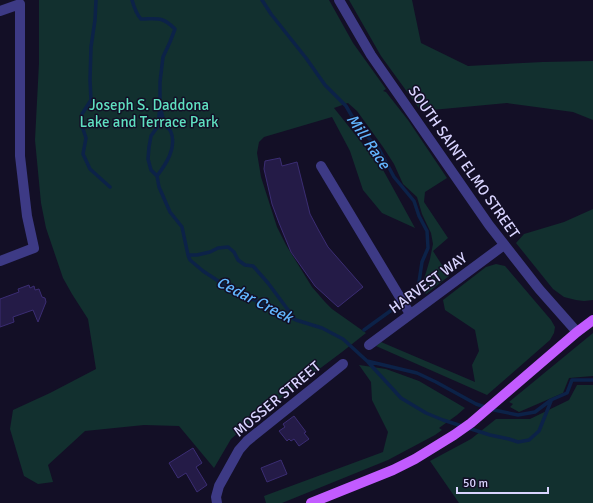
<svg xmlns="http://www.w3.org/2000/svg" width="593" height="503" viewBox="0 0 593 503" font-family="Signika,sans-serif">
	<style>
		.green { fill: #12302f }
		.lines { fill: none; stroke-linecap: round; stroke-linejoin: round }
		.stream { stroke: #0c2248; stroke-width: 3.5 }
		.building { fill: #241b47; stroke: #3b2d73 }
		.minor { stroke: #3d3a85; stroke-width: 10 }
		.major { stroke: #c25bff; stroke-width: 10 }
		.labels { text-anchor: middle; stroke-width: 3; stroke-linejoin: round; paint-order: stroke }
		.park-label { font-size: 15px; fill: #5fe0c0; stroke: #130f26 }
		.street-label { font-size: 15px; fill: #d9d4ff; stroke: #130f26 }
		.water-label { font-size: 16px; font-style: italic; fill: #62b6ff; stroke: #130f26 }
	</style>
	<rect width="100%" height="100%" fill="#130f26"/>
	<path class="green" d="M39 0H329L353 43 386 89 383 91 386 92 408 120 447 178 425 192 424 202 448 238 433 251 449 276 426 294 422 286 430 259 433 244 431 233 422 214 417 197 403 184 394 164 383 147 357 111 348 103 334 108 382 168 415 228 382 213 363 190 350 151 332 117 264 137 259 142 257 153 261 177 277 227 286 245 312 287 325 302 332 309 366 333 342 352 262 412 231 439 214 468 179 426 144 425 85 431 48 465 53 482 38 484 24 476 10 429 13 410 50 393 96 369 88 319 72 294 63 278 46 228 41 203 35 140 39 63Z
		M349 0H412L421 43 468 66 543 62 593 61V120L573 112 507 103 421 111 381 56Z
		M593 209V300L584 301 576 300 564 297 553 289 516 243 524 234 564 222Z
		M496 264 505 266 551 320 555 327 554 333 550 340 487 395 376 346 381 342 475 382 472 365 479 351 475 330 445 310 443 300 486 267Z
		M593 333V376L569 378 563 393 519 412 510 407 513 404 509 402Z
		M359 365 386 369 419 381 465 408 457 415 439 428 442 430 435 435 388 460 282 503H266L264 496 383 452 388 432 372 400 371 382Z
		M577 385H593V503H459L430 461 471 439 496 419H530L569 400Z"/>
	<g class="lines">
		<path class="stream" d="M96 0 95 20 91 47 90 80 91 100 82 114V126L86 138 83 154 90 169 110 187
			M132 0C134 7 136 14 141 19 158 19 162 16 175 29L170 42 163 57 160 82V106L158 126 151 136 149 147 148 159 151 170 157 176 159 187 170 212 182 227 188 255 190 260 203 271 229 288 296 320 322 328 343 339 367 361 417 373 436 382 476 404 494 410 518 415 535 412 551 400 567 393 572 380H593
			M262 0 271 14 306 58 325 85 346 106 359 128 379 149 394 177 414 201 419 216 427 231 428 248 422 262 419 282 416 292 410 296
			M157 176C166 164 177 148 171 132 170 129 167 127 165 124 163 120 162 114 161 109
			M188 255H197L210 252 218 248 228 247 234 252 238 260 245 265 253 266 268 283 294 318
			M364 330 393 309
			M368 362 401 398 426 413 443 420 490 435 509 439 518 442 529 440 539 431 551 401"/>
	</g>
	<path class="building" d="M280 158 282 166 297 162 310 214 319 231 328 247 363 287 338 307 315 286 291 252 279 223 272 204 264 169 265 161Z
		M29 285 30 288 34 286 35 290 39 289 42 297 45 298 46 302 38 322 33 310 13 317 14 322 0 327V299L19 292 18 289Z
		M294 416 306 432 304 433 309 439 299 446 294 439 291 441 289 439 287 441 279 431 285 427 283 424Z
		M193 448 202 463 196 467 207 485 197 492 186 473 178 478 169 463Z
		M281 460 287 474 267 482 261 468Z"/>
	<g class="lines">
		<path class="minor" d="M339 0 371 55 489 225 539 289 577 332
			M0 11 20 4V156L27 216 34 248 0 261
			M321 166 410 314
			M369 345 504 245
			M217 503 216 497 219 486 239 450 247 441 343 364"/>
		<path class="major" d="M311 503 393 470 415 459 454 435 471 423 577 332 593 320"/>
	</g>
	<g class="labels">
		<g class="park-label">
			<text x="149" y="110">Joseph S. Daddona<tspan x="149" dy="17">Lake and Terrace Park</tspan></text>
		</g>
		<g class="street-label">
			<text transform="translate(464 162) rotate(55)" y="5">SOUTH SAINT ELMO STREET</text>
			<text transform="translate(428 283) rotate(-36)" y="5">HARVEST WAY</text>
			<text transform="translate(277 399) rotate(-40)" y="5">MOSSER STREET</text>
		</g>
		<g class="water-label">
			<text transform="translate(369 141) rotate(55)" y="6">Mill Race</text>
			<text transform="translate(255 299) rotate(27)" y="6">Cedar Creek</text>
		</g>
	</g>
	<path d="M457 487v6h91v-6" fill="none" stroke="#d9d4ff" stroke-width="2"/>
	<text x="463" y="487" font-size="12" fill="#d9d4ff" stroke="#130f26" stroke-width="3" paint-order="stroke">50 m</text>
</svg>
